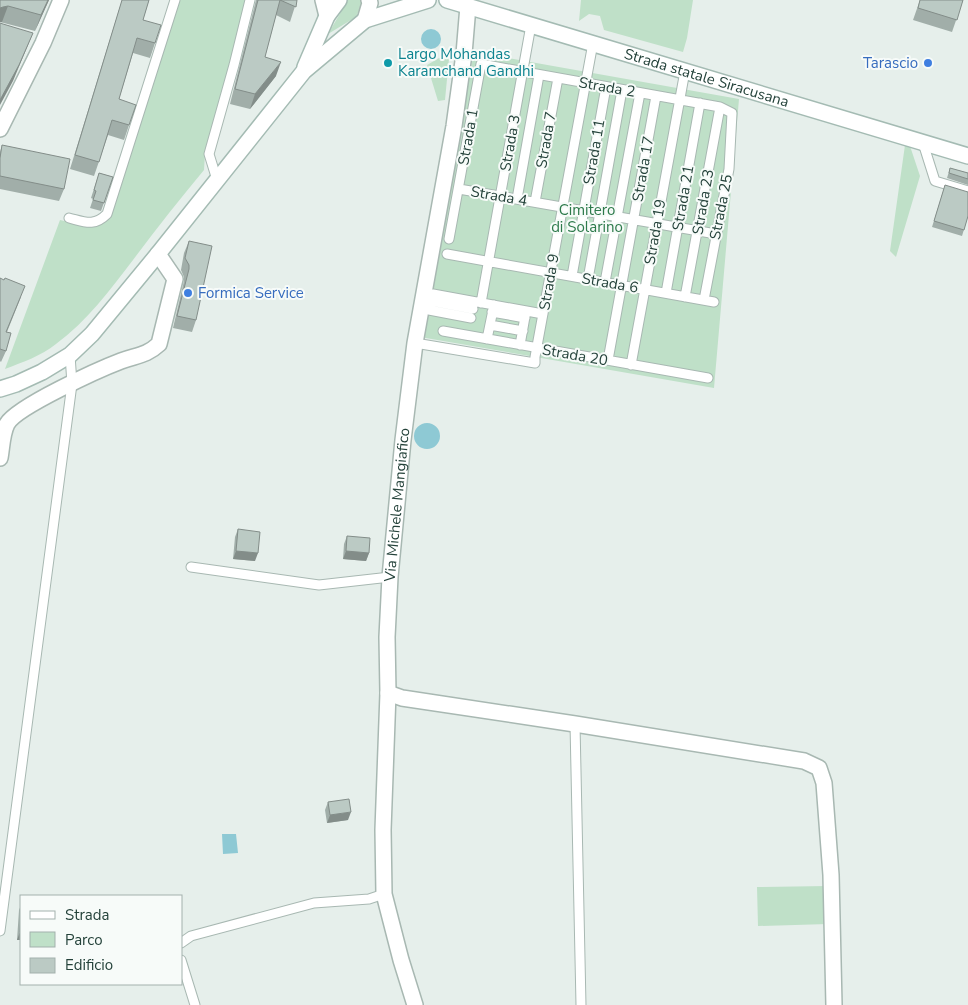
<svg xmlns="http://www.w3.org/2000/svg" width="968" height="1005" viewBox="0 0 968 1005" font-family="'Nunito Sans',sans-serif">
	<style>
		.green { fill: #bfe0c8 }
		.water { fill: #8ec9d4 }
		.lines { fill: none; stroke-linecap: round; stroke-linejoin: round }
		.service-casing { stroke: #a8b8b2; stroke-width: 11 }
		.minor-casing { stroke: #a8b8b2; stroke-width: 18 }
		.tertiary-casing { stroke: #a8b8b2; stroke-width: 18 }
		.secondary-casing { stroke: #a4bbb3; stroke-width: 18 }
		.service { stroke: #fff; stroke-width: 9 }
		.minor { stroke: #fff; stroke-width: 15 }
		.tertiary { stroke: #fff; stroke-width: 15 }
		.secondary { stroke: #fff; stroke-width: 15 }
		.wall { fill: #a1aea9 }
		.shaded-wall { fill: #838d89 }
		.building { fill: #bbcac4; stroke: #838d89 }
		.culture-dot { fill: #0f9aa8; stroke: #f7fbf9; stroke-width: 2 }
		.shop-dot { fill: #3f7fe0; stroke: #f7fbf9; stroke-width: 2 }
		.labels { text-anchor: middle; stroke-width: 4; stroke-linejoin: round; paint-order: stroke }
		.culture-label { font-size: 15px; fill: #0d838f; stroke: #f7fbf9; text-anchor: start }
		.shop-label { font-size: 15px; fill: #366cbe; stroke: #f7fbf9; text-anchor: end }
		.street-label { font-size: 15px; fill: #24423a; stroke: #f7fbf9 }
		.park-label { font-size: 15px; fill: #2d7a4b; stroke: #f7fbf9 }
	</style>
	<rect width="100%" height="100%" fill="#e6efeb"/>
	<path class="green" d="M178 0H246L229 71 205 154 204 170C180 199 156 229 133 260 110 290 87 321 56 344 41 356 23 362 5 369L60 220 91 227 100 225 107 219Z
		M348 0H360L362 3 356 17 328 34Z
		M581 0H693L687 38 683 52 604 30 600 16 589 14 579 21Z
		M450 48 445 100 438 101 427 65 441 57Z
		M474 52 739 99 714 388 420 337Z
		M905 145 910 146 920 176 896 257 890 251Z
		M827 886 828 924 758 926 757 887Z"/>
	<path class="water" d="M421 39a10 10 0 1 1 20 0a10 10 0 1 1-20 0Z
		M414 436a13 13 0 1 1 26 0a13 13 0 1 1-26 0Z
		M222 834H236L238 853 223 854Z"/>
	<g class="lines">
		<defs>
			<path id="service" d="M923 143 935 181 968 191
				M217 180 209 154 234 65 250 0
				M459 189 716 234
				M517 199 539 75
				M535 202 558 78
				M69 218C85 222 94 227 107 214L175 0
				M449 239 481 64 720 107 732 113 729 169 704 300
				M447 254 714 302
				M572 276 606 87
				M588 279 622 90
				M605 282 640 93
				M666 293 700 103
				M685 297 720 107
				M431 301 473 309
				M481 303 531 25
				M492 312 525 318
				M471 318 429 310 433 294 543 314
				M490 325 523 331
				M443 331 708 378
				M487 339 494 305
				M415 343 535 363V357L593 43
				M520 345 526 311
				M608 360 656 96
				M631 365 685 71
				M191 567 319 585 390 577
				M575 724 581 1005
				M0 931 72 384 70 355
				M181 943 191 936 314 903 369 899 384 894
				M181 960 195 1005"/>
			<g id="minor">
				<path d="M0 129 43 43 61 0"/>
				<path d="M0 458C2 447 2 434 7 424 16 407 100 369 121 361 137 355 146 356 159 344L175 279 158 254"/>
				<path d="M388 693 402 698 575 724 804 761 819 768 824 783 831 875 834 1005"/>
				<path id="s1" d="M415 1005 401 960 384 894 383 830 388 693 387 637 390 577 403 440 415 343 454 126 464 54 468 6"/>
			</g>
			<path id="tertiary" d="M323 0 327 16
				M365 20 370 3 369 0"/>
			<g id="secondary">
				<path id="s2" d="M447 0 968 156"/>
				<path d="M305 67 327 16 339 0"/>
				<path d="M0 389 16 384 42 372 70 355 92 334 158 254 304 71 365 20 428 0"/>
			</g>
		</defs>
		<use href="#service" class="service-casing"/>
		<use href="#minor" class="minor-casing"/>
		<use href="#tertiary" class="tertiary-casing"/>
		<use href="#secondary" class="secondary-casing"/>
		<use href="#service" class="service"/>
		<use href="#minor" class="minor"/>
		<use href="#tertiary" class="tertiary"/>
		<use href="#secondary" class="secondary"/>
	</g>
	<path class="wall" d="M0 0H49L35 31 0 22Z
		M122 0H149L143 20 155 43 150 58 133 53 119 99 129 125 124 140 108 135 94 176 70 169Z
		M256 0H297L290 22 276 15 265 57 276 76 250 109 230 104Z
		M920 0H963L952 32 913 20Z
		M2 145 64 189 59 201 0 189V152Z
		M950 168 968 173V185L947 178Z
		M99 173 113 177 101 211 90 208 93 199 91 198Z
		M945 185 968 216 962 236 932 227Z
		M189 241 196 320 192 332 173 328 184 281V277L181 270 184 253Z
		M0 278 21 297 7 332 6 351 1 362 0 361Z
		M238 529 255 561 233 559 235 537Z
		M347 536 369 553 366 561 343 559 344 544Z
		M328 802 348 820 327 823 325 810Z
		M21 905V940H17L19 910Z"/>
	<path class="shaded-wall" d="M48 0H49L35 31 41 15Z
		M8 6 2 22H0V8L3 7Z
		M33 33 13 81 0 105V100Z
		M281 62 276 76 250 109 255 94Z
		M236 551 258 553 255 561 233 559Z
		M346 551 369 553 366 561 343 559Z
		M351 812 348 820 327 823 330 815Z
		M20 932H21V940H17Z"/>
	<path class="building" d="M0 0H48L41 15 8 6 3 7 0 8Z
		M122 0H149L143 20 161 25 155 43 137 38 119 99 136 105 129 125 112 120 99 162 75 155Z
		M258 0H297L296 7 280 0 265 57 281 62 255 94 235 89Z
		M920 0H963L957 20 918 8Z
		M0 23 3 24 33 33 19 65 0 100Z
		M2 145 70 159 64 189 0 176V158Z
		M950 168 968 173V179L949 173Z
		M99 173 113 177 104 203 93 200 96 191 94 190Z
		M945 185 968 192V216L964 230 934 221Z
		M189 241 212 246 196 320 177 316 189 269V265L185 258Z
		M0 278 4 280 5 278 25 286 6 332 11 333 6 351 0 349Z
		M238 529 260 532 258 553 236 551Z
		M347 536 370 538 369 553 346 551Z
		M349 799 351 812 330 815 328 802Z
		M21 916V932H20Z"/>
	<circle class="culture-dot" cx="388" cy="63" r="5"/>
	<g class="shop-dot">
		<circle cx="928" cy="63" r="5"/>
		<circle cx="188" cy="293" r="5"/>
	</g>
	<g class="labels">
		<g class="culture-label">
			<text x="398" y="59">Largo Mohandas<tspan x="398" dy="17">Karamchand Gandhi</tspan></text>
		</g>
		<g class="shop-label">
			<text x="918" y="68">Tarascio</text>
			<text x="198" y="298" text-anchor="start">Formica Service</text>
		</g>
		<g class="street-label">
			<text dy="5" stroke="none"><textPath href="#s2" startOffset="271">Strada statale Siracusana</textPath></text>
			<text transform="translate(607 87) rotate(10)" y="5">Strada 2</text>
			<text transform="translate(468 137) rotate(-80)" y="5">Strada 1</text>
			<text transform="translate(546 140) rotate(-80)" y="5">Strada 7</text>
			<text transform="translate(510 143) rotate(-80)" y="5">Strada 3</text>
			<text transform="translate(594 152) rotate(-80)" y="5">Strada 11</text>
			<text transform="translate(643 169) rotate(-80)" y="5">Strada 17</text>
			<text transform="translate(499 196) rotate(10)" y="5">Strada 4</text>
			<text transform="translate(683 198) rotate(-80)" y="5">Strada 21</text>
			<text transform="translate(703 202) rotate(-80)" y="5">Strada 23</text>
			<text transform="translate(721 207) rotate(-79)" y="5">Strada 25</text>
			<text transform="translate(655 232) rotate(-80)" y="5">Strada 19</text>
			<text transform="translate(549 282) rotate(-80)" y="5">Strada 9</text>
			<text transform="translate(610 283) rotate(10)" y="5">Strada 6</text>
			<text transform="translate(575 355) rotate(10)" y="5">Strada 20</text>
			<text dy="5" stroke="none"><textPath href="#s1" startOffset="505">Via Michele Mangiafico</textPath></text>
		</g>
		<g class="park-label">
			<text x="587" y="215">Cimitero<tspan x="587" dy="17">di Solarino</tspan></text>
		</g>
	</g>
	<rect x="20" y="895" width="162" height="90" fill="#f7fbf9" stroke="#a3b1ad"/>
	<rect x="30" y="911" width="25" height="8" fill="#ffffff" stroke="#a3b1ad"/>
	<text x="65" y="920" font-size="15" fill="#24423a">Strada</text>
	<rect x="30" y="932" width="25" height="15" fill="#bfe0c8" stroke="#a3b1ad"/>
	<text x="65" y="945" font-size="15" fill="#24423a">Parco</text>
	<rect x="30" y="958" width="25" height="15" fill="#bbcac4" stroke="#a3b1ad"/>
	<text x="65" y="970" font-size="15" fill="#24423a">Edificio</text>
</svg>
